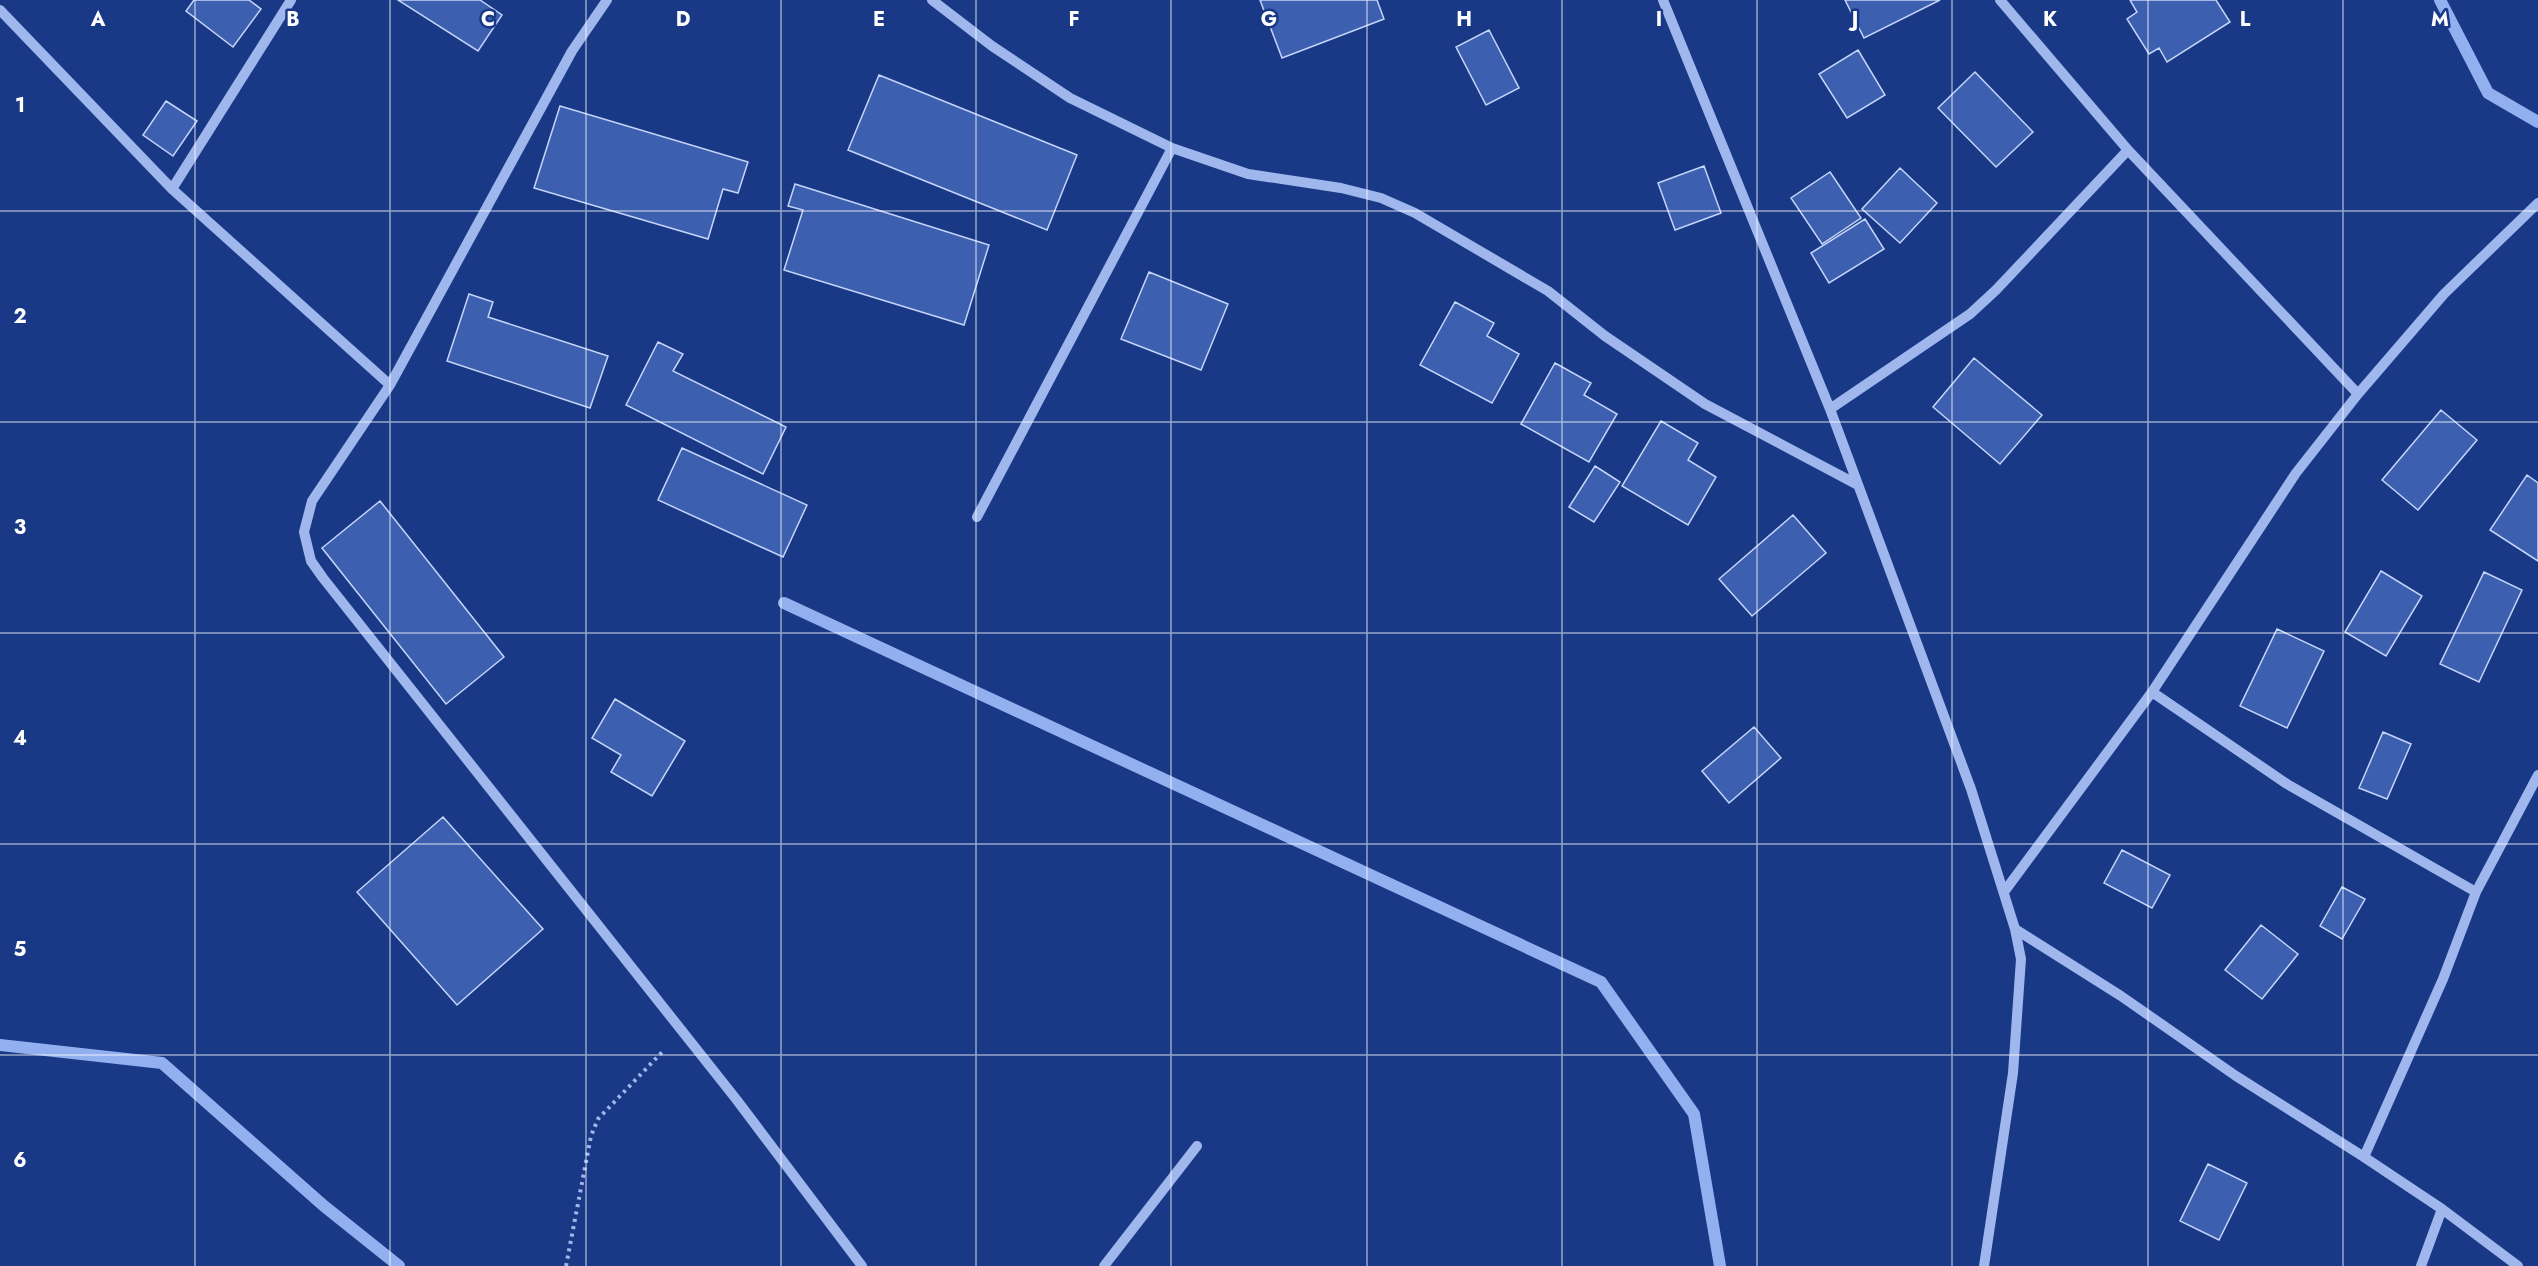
<svg xmlns="http://www.w3.org/2000/svg" width="2538" height="1266" viewBox="0 0 2538 1266" font-family="Jost,sans-serif">
	<style>
		.lines { fill: none; stroke-linecap: round; stroke-linejoin: round }
		.stream { stroke: #92b0ef; stroke-width: 12 }
		.building { fill: #3d5faf; stroke: #c5d5f9; stroke-width: 1.5 }
		.path { stroke: #a0b7ed; stroke-width: 4; stroke-dasharray: 3 4.5; stroke-linecap: butt }
		.minor { stroke: #a0b7ed; stroke-width: 10 }
		.grid { fill: none; stroke: #fff; stroke-width: 1.5; stroke-opacity: 0.55 }
		.grid-label { font-size: 20px; text-anchor: middle; font-weight: bold; fill: #fff; stroke: #193987; stroke-width: 5; stroke-linejoin: round; paint-order: stroke }
	</style>
	<rect width="100%" height="100%" fill="#193987"/>
	<g class="lines">
		<path class="stream" d="M2440 0 2488 93 2538 122
			M784 603 1601 982 1694 1114 1720 1266
			M0 1045 162 1063 324 1206 399 1266"/>
	</g>
	<path class="building" d="M194 0H249L261 9 233 47 186 11Z
		M398 0H480L502 15 478 51Z
		M1260 0H1377L1384 19 1282 58Z
		M1845 0H1940L1864 38Z
		M2130 0H2216L2230 22 2167 62 2159 48 2149 54 2127 19 2137 12Z
		M1489 30 1519 88 1486 105 1456 47Z
		M1858 50 1885 95 1847 118 1819 74Z
		M1975 72 2033 132 1996 167 1938 108Z
		M879 75 1077 155 1047 230 848 150Z
		M166 101 197 121 173 156 143 135Z
		M560 106 748 162 738 193 723 189 708 239 534 188Z
		M1704 166 1721 213 1675 230 1658 183Z
		M1900 168 1937 203 1900 243 1862 209Z
		M1830 172 1861 218 1822 244 1791 198Z
		M795 184 989 245 964 325 784 270 803 210 788 206Z
		M1865 219 1884 249 1829 283 1811 253Z
		M1149 272 1228 304 1201 370 1121 339Z
		M469 294 493 302 488 317 608 356 590 408 447 361Z
		M1455 302 1494 323 1487 336 1519 354 1492 403 1420 365Z
		M658 342 683 354 673 371 786 427 763 474 626 405Z
		M1974 358 2042 415 2000 464 1933 407Z
		M1555 363 1591 383 1584 395 1617 414 1589 462 1521 424Z
		M2441 410 2477 440 2418 510 2382 480Z
		M1661 421 1698 443 1688 460 1716 477 1688 525 1622 486Z
		M682 448 807 505 783 557 658 500Z
		M1595 466 1620 482 1594 522 1569 507Z
		M2527 475 2538 483V561L2490 530Z
		M380 501 504 657 446 704 322 548Z
		M1793 515 1826 553 1752 616 1719 579Z
		M2381 571 2422 596 2386 656 2345 632Z
		M2484 572 2522 590 2479 682 2440 664Z
		M2277 629 2324 651 2287 728 2240 706Z
		M615 699 685 741 652 796 611 772 621 755 592 738Z
		M1754 727 1781 758 1729 803 1702 771Z
		M2383 732 2411 744 2387 799 2359 788Z
		M443 817 543 929 457 1005 357 892Z
		M2122 850 2170 875 2152 908 2104 883Z
		M2342 887 2365 899 2342 939 2320 926Z
		M2261 925 2298 954 2262 999 2225 970Z
		M2208 1164 2247 1183 2219 1240 2180 1221Z"/>
	<g class="lines">
		<path class="path" d="M566 1266 591 1136 598 1119 664 1050"/>
		<path class="minor" d="M607 0 572 51 390 385 312 501 304 532 311 561 323 578 736 1099 862 1266
			M932 0 992 46 1070 98 1172 148 1248 174 1341 188 1381 198 1415 213 1548 291 1605 336 1705 404 1858 485
			M1663 0 1830 409 1971 789 2015 929 2021 959 2013 1073 1984 1266
			M2000 0 2128 150 2358 394
			M0 10 172 189 390 385
			M172 189 291 0
			M1830 409 1970 314 1996 290 2128 150
			M977 517 1172 148
			M2152 692 2287 784 2476 892
			M2004 892 2152 692 2296 473 2358 394 2444 294 2538 203
			M2015 929 2121 996 2236 1076 2364 1157 2442 1209 2518 1266
			M2364 1157 2443 979 2476 892 2538 775
			M1104 1266 1197 1146
			M2421 1266 2442 1209"/>
	</g>
	<path class="grid" d="M195 0V1266M390 0V1266M586 0V1266M781 0V1266M976 0V1266M1171 0V1266M1367 0V1266M1562 0V1266M1757 0V1266M1952 0V1266M2148 0V1266M2343 0V1266M0 211H2538M0 422H2538M0 633H2538M0 844H2538M0 1055H2538"/>
	<g class="grid-label">
		<text x="98" y="26">A</text>
		<text x="293" y="26">B</text>
		<text x="488" y="26">C</text>
		<text x="683" y="26">D</text>
		<text x="879" y="26">E</text>
		<text x="1074" y="26">F</text>
		<text x="1269" y="26">G</text>
		<text x="1464" y="26">H</text>
		<text x="1659" y="26">I</text>
		<text x="1855" y="26">J</text>
		<text x="2050" y="26">K</text>
		<text x="2245" y="26">L</text>
		<text x="2440" y="26">M</text>
		<text x="20" y="112">1</text>
		<text x="20" y="323">2</text>
		<text x="20" y="534">3</text>
		<text x="20" y="745">4</text>
		<text x="20" y="956">5</text>
		<text x="20" y="1167">6</text>
	</g>
</svg>
